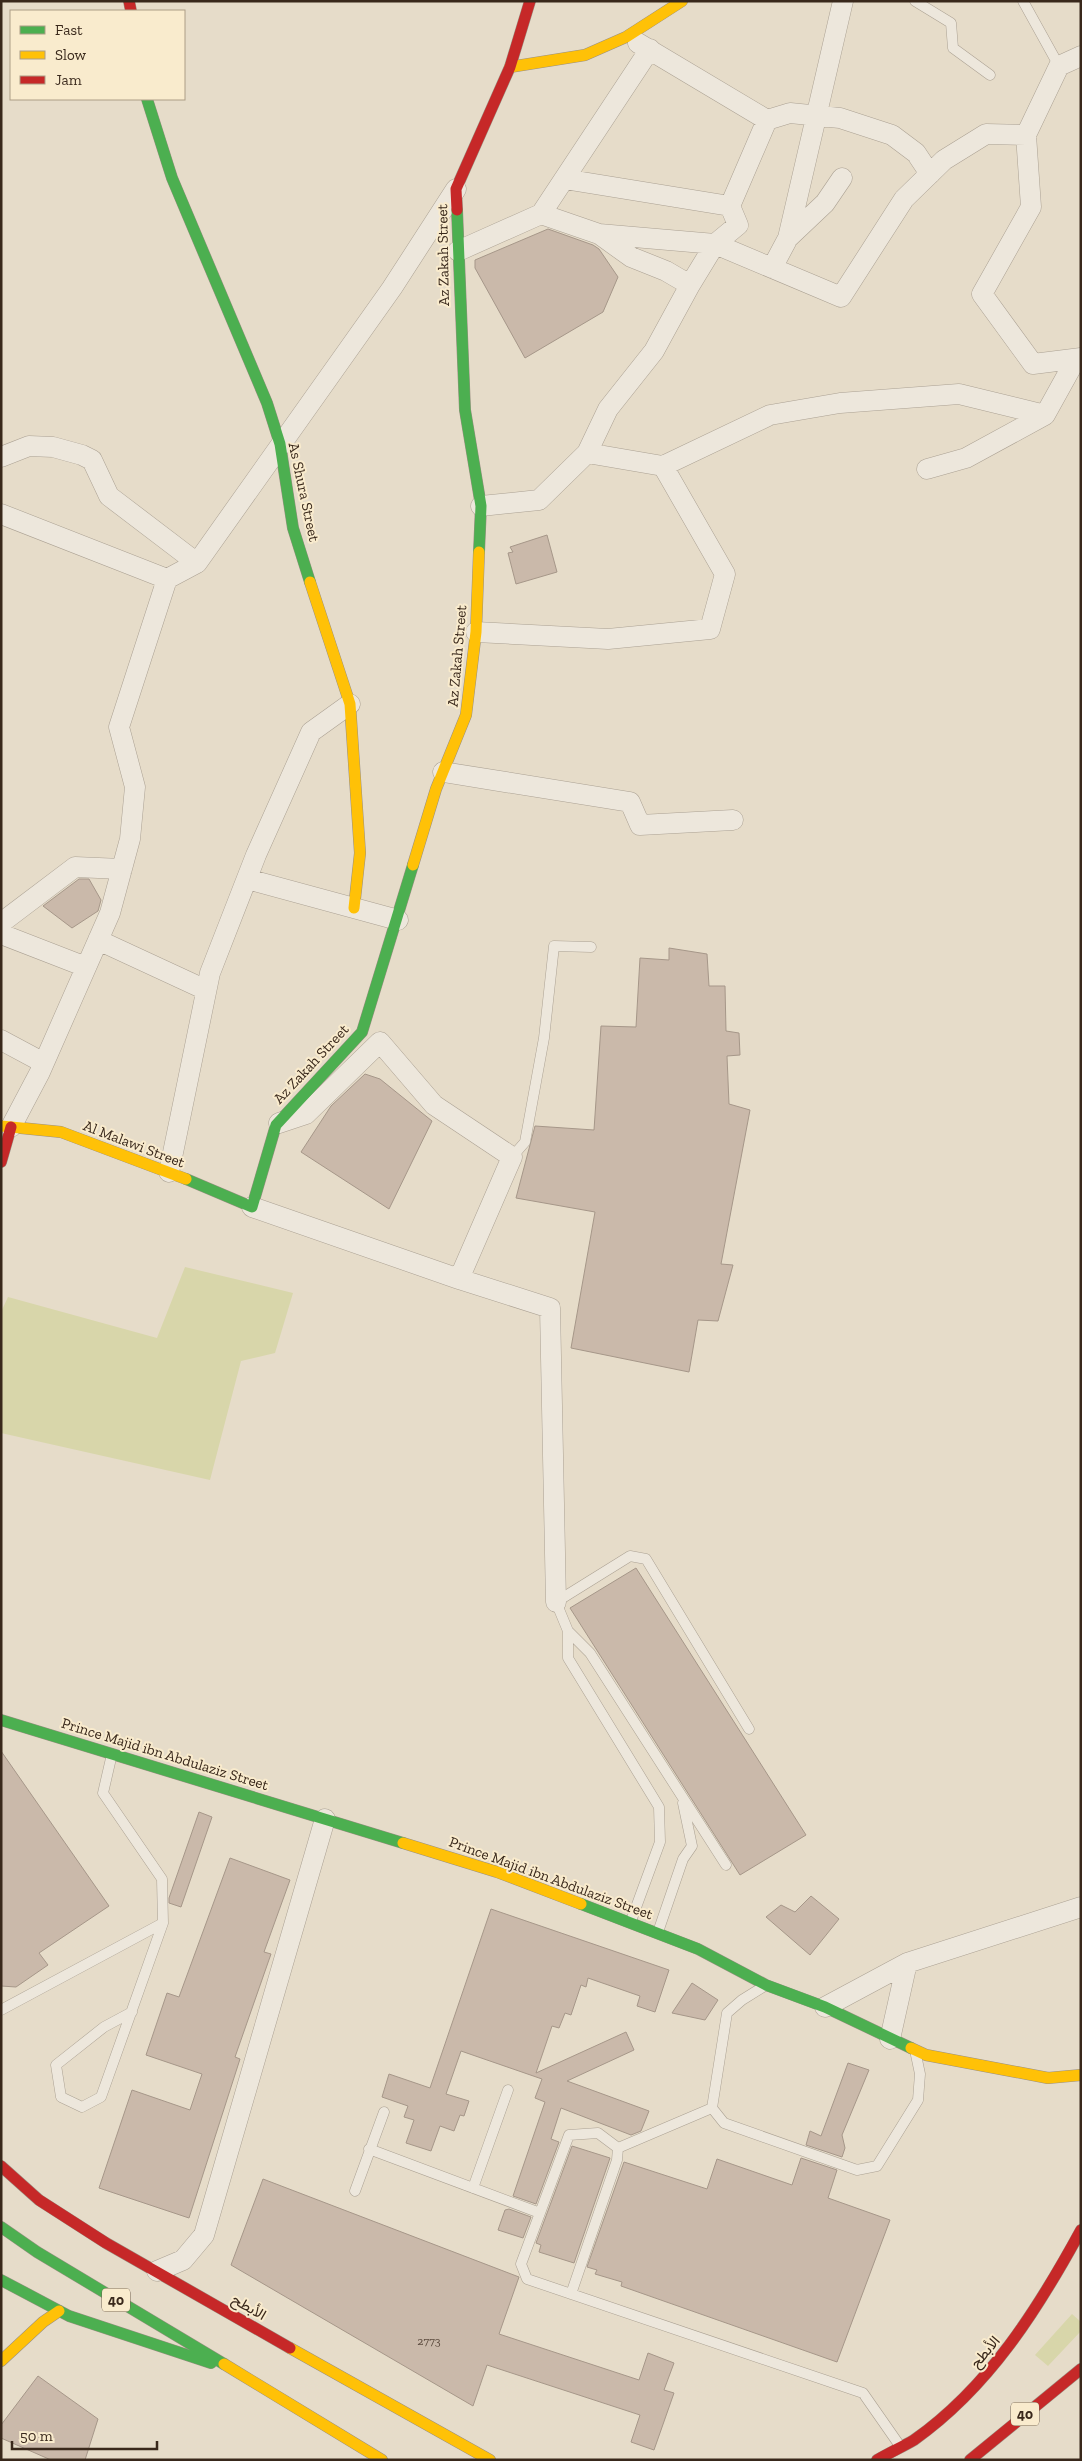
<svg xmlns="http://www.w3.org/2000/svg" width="1082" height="2461" viewBox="0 0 1082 2461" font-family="'Zilla Slab',Vazirmatn,serif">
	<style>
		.green { fill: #d8d6aa }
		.building { fill: #cab9aa; stroke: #a69789 }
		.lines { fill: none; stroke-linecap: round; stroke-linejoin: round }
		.lane-casing { stroke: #aba193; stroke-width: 11 }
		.street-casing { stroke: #aba193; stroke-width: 21 }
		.fast-casing { stroke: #9a9083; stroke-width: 12 }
		.slow-casing { stroke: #9a9083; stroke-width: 12 }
		.jam-casing { stroke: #9a9083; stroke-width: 12 }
		.lane { stroke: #ede7dc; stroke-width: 10 }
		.street { stroke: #ede7dc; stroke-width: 20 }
		.fast { stroke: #4caf50; stroke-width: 11 }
		.slow { stroke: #ffc107; stroke-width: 11 }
		.jam { stroke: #c62828; stroke-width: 11 }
		.labels { text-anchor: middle; stroke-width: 4; stroke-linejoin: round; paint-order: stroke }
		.number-label { font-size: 12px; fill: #5d4c3f }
		.shield { fill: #f9ebcd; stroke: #736250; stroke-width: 1 }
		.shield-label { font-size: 14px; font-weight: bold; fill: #39281b }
		.street-label { font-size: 15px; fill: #39281b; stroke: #f9ebcd }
	</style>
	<rect width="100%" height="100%" fill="#e6dcc9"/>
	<path class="green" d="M185 1267 293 1293 275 1353 241 1361 210 1480 1 1433V1312L8 1297 157 1338Z
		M1072 2314 1081 2322V2331L1048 2366 1035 2355Z"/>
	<path class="building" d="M548 229 593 245 599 249 618 277 603 312 525 358 475 268V260Z
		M547 535 557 572 516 584 508 553 513 552 510 547Z
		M79 879H89L101 900 98 911 72 928 43 906Z
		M669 948 707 954 709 986H725L726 1031 739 1033 740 1055 727 1056 729 1104 750 1110 721 1264 733 1265 718 1321 698 1320 689 1372 571 1348 595 1212 516 1198 535 1126 594 1130 601 1026 636 1027 640 958 669 960Z
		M365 1074 380 1079 432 1121 389 1209 301 1152 331 1106Z
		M636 1568 806 1835 740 1875 570 1608Z
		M1 1751 109 1906 39 1953 48 1965 16 1987 1 1986Z
		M199 1812 212 1817 181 1907 169 1903V1898Z
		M230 1858 290 1880 264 1952 271 1954 235 2057 240 2059 189 2218 99 2188 132 2090 190 2110 202 2074 146 2055 167 1993 179 1997Z
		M811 1896 839 1919 810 1955 766 1917 781 1905 795 1912Z
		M491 1909 669 1970 655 2012 637 2006 640 1996 588 1978 586 1987 581 1985 571 2015 565 2013 559 2028 552 2026 536 2073 626 2032 634 2050 567 2081 649 2111 641 2131 631 2135 561 2108 551 2139 559 2142 536 2204 513 2196 545 2102 535 2098 542 2079 461 2051 446 2094 469 2101 464 2116 460 2115 454 2131 440 2126 431 2151 406 2143 414 2120 404 2117 408 2106 382 2097 389 2074 430 2088Z
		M692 1983 718 2000 705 2020 672 2013Z
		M848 2063 869 2070 842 2135 845 2148 842 2157 806 2145 810 2131 821 2136Z
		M572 2146 610 2158 574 2263 539 2252 541 2245 536 2243Z
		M801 2158 837 2170 828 2198 890 2220 837 2362 621 2286 622 2282 595 2274 597 2270 587 2267 624 2162 707 2189 717 2159 792 2185Z
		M263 2179 519 2277 499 2334 639 2380 648 2353 674 2363 664 2390 674 2393 654 2450 631 2442 640 2415 487 2365 473 2406 231 2265Z
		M509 2209 531 2217 523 2238 498 2230 505 2210Z
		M38 2376 98 2419 85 2460H51L1 2438V2425Z"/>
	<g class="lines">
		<defs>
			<path id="lane" d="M915 1 951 23 953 48 990 75
				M1023 1 1059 66
				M512 1157 525 1142 544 1038 554 946 591 947
				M568 1631V1658L659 1807 660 1842 631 1921
				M112 1754 103 1793 162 1879 163 1923 101 2097 82 2107 61 2097 56 2065 104 2027 132 2012
				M726 1865 590 1653 568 1631 556 1602 630 1556 646 1559 749 1729
				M658 1932 683 1859 692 1846 683 1803
				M763 1987 742 2000 727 2013 712 2108 724 2123 857 2170 877 2166 918 2100 920 2074 916 2055
				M1 2010 163 1923
				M618 2148 712 2108
				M369 2149 540 2213
				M473 2188 508 2090
				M355 2191 384 2112
				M571 2294 617 2160 618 2148 598 2133 569 2135 521 2264 527 2279 863 2393 900 2446"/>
			<path id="street" d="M638 43 767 120
				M1081 56 1059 66 1026 135 1031 207 982 294 1033 364 1081 358
				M564 179 730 206
				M541 214 599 234 631 257 666 271 690 285
				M599 234 715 244 841 297 904 199 944 160 986 134 1026 135
				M788 238 843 1
				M458 251 541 214 650 49
				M772 268 788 238 825 203 842 178
				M587 453 608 409 654 351 690 285 715 244 738 225 730 206 767 120 790 113 840 118 892 135 916 153 930 174
				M1 457 29 446 53 447 82 455 92 460 109 496 197 563
				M927 469 966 458 1045 415 1076 359
				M481 506 539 500 587 453 663 466 770 415 840 403 959 394 1045 415
				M1 514 167 579
				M476 632 608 639 710 629 725 574 663 466
				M443 772 630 802 640 825 733 820
				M247 879 398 920
				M1 923 75 867 122 869
				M1 934 86 967
				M98 940 206 990
				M1 1040 44 1063
				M11 1127 40 1072 110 913 130 839 135 787 119 727 167 579 197 563 392 288 456 189
				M169 1172 210 973 256 855 311 732 350 704
				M252 1207 459 1279 512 1157 434 1105 380 1042 306 1114 279 1123
				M459 1279 550 1308 556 1602
				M825 2007 907 1963 1081 1907
				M890 2039 907 1963
				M157 2271 183 2260 204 2235 325 1819"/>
			<path id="fast" d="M147 99 172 178 267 403 280 444 293 528 310 582
				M457 210 465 410 481 506 479 552
				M186 1179 252 1207 276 1125 362 1032 413 865
				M1 1720 403 1843
				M581 1904 698 1949 766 1985 825 2007 911 2048
				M1 2227 37 2252 224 2364
				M1 2280 69 2316 211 2363"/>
			<path id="slow" d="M510 67 585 55 626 37 682 1
				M310 582 350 704 360 853 354 908
				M413 865 436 789 466 715 476 632 479 552
				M1 1126 61 1132 186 1179
				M403 1843 497 1872 581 1904
				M911 2048 926 2055 1048 2078 1081 2075
				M290 2348 490 2460
				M1 2361 43 2322 59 2311
				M224 2364 382 2460"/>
			<path id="jam" d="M129 1 131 11
				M457 210 456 189 510 67 530 1
				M1 1162 11 1127
				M1 2166 39 2200 106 2243 290 2348
				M877 2460C889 2453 902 2447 914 2440 989 2387 1038 2309 1081 2230
				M970 2460 1081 2369"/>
		</defs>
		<use href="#lane" class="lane-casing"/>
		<use href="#street" class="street-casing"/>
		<use href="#fast" class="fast-casing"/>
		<use href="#slow" class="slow-casing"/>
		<use href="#jam" class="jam-casing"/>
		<use href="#lane" class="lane"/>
		<use href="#street" class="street"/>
		<use href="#fast" class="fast"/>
		<use href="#slow" class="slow"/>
		<use href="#jam" class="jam"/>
	</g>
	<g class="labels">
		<g class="number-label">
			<text x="429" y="2345">2773</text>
		</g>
		<g class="shield">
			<rect x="102" y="2288.5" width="28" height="23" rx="4"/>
			<rect x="1011" y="2402.5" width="28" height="23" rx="4"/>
		</g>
		<g class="shield-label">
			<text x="116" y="2305">40</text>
			<text x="1025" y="2419">40</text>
		</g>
		<g class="street-label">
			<text transform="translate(443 255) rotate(-91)" y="5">Az Zakah Street</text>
			<text transform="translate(304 492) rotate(78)" y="5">As Shura Street</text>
			<text transform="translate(457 656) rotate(-85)" y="5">Az Zakah Street</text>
			<text transform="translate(311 1064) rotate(-47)" y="5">Az Zakah Street</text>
			<text transform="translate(134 1144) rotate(21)" y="5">Al Malawi Street</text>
			<text transform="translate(165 1754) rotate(17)" y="5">Prince Majid ibn Abdulaziz Street</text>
			<text transform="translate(551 1878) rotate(20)" y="5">Prince Majid ibn Abdulaziz Street</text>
			<text transform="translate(249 2307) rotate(30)" y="5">الأبطح</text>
			<text transform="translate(985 2352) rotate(-50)" y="5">الأبطح</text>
		</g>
	</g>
	<rect width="1082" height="2461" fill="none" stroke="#39281b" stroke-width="5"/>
	<rect x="10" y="10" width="175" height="90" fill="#f9ebcd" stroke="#ac9d86"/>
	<rect x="20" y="26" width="25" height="8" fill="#4caf50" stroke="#ac9d86"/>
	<text x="55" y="35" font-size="15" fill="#39281b">Fast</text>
	<rect x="20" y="51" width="25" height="8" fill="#ffc107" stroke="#ac9d86"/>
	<text x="55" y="60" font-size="15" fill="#39281b">Slow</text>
	<rect x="20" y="76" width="25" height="8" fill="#c62828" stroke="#ac9d86"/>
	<text x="55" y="85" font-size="15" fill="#39281b">Jam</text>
	<path d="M12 2441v8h145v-8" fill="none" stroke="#39281b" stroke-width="2.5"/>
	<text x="20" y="2441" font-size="15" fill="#39281b" stroke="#f9ebcd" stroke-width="4" paint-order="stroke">50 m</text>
</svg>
